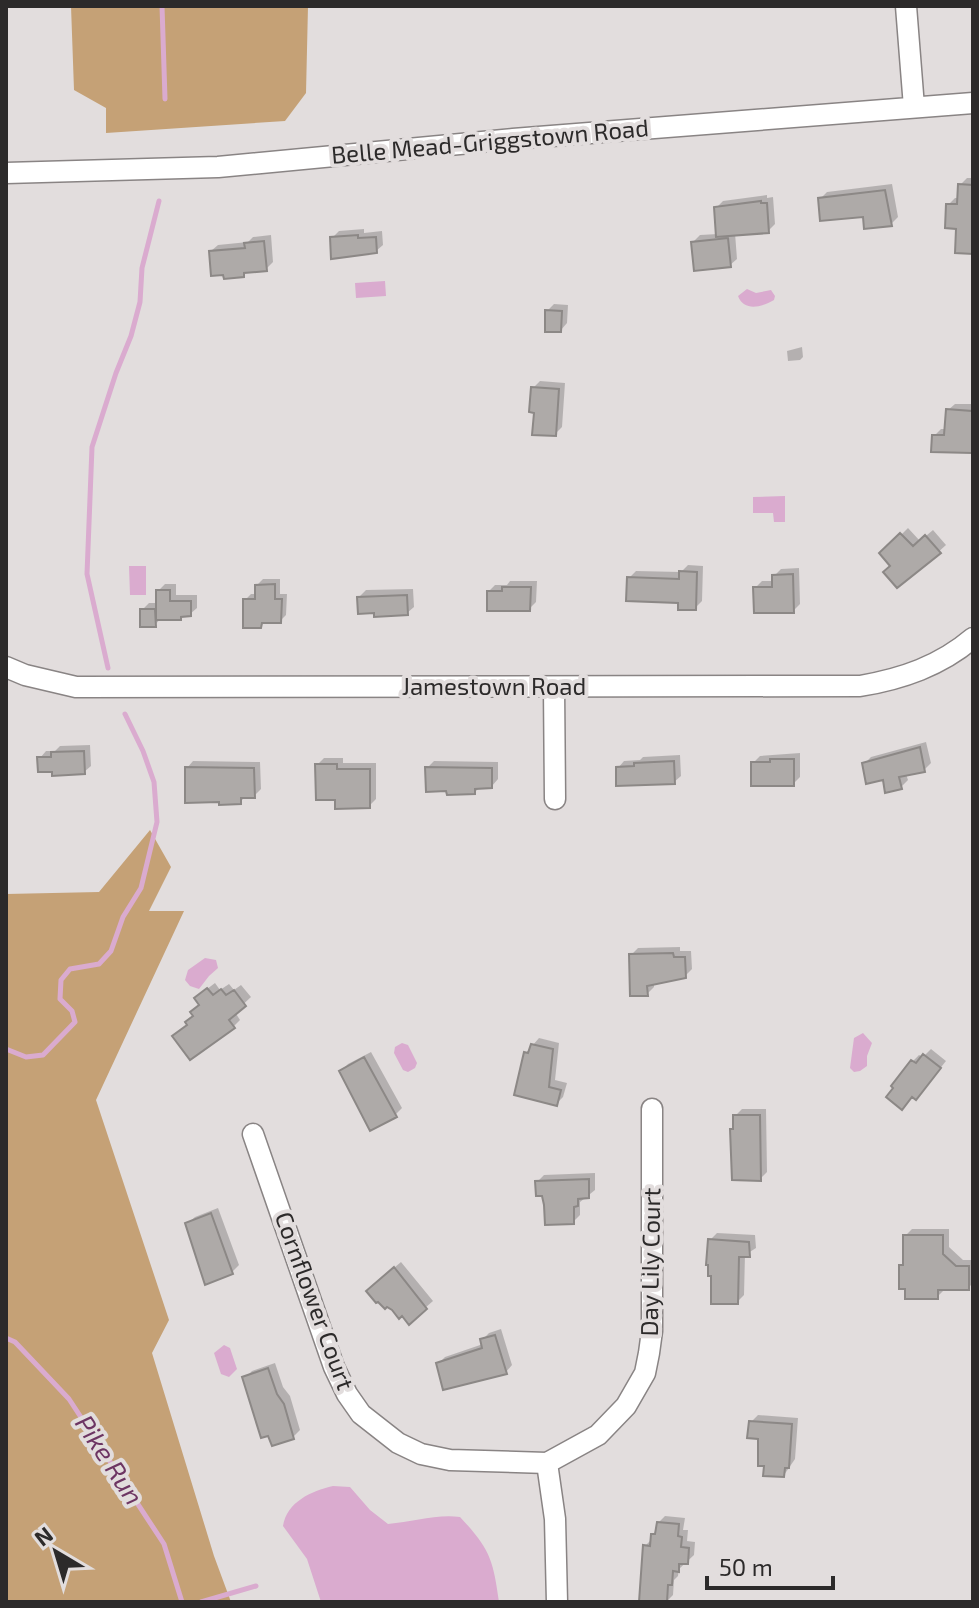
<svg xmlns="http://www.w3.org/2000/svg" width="979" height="1608" viewBox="0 0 979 1608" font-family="'Exo 2',sans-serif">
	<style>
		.forest { fill: #c5a176 }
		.water { fill: #daabcf }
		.shadow { fill: #0003 }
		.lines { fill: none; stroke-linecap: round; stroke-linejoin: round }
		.stream { stroke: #daabcf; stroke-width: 5 }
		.building { fill: #aeaaa8; stroke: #8c8886; stroke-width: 2 }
		.minor-casing { stroke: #898484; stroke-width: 23 }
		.minor { stroke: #fff; stroke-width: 20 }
		.labels { text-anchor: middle; stroke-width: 8; stroke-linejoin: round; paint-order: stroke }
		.street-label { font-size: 24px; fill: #2c2a2a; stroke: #e2dddd }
		.water-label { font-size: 26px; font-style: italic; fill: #6d3563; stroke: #e2dddd }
	</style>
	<rect width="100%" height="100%" fill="#e2dddd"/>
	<path class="forest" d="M71 6H308L306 93 285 121 106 133V108L74 90Z
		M150 830 171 867 149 911H184L96 1100 169 1320 152 1353 214 1556 231 1602H6V894L99 892Z"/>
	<path class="water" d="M385 281 386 296 356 298 355 283Z
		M747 289 756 293 771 290 775 296 774 300C762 307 744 312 738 296Z
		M785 496V522H774L773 513H753V497Z
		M129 566H146V595H130Z
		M205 958 216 960 218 968 209 976 199 989 190 986 185 980 188 970Z
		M863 1033 872 1043 867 1056V1066L860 1071 854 1072 850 1068 854 1038Z
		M402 1043 408 1045 417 1063 415 1068 408 1072 403 1070 394 1053 395 1047Z
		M224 1345 230 1348 237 1369 229 1377 221 1374 214 1353Z
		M333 1486 350 1487 370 1510 388 1524C413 1522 436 1514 460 1517 490 1549 493 1559 499 1602H321L307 1559 283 1526C287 1502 311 1491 333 1486Z"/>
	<path class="shadow" d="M967 178H973V252L948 205 955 198H960V185Z
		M892 184 898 217 891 224 820 199 827 192Z
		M767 195V198L773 197 775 224 768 231 735 233 737 259 730 265 693 242 700 235 718 234 716 208 723 201Z
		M364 229V233L382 231 383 245 376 251 332 238 339 231Z
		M271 235 273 262 266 269 248 270 243 275 211 251 218 245 248 242 253 237Z
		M554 304 568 305 567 323 561 330 547 311Z
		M802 347 803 357 800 360 788 361 787 351Z
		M540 381 565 383 562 427 555 434 536 411 533 388Z
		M955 404H973L971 451 934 436 941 429H947L948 410Z
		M908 528 920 541 933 530 946 545 912 576 892 566 882 554Z
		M688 565 703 566 702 601 695 608 629 578 636 571 681 572Z
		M799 568 800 604 793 611 755 588 762 581H774V576L781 569Z
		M263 579H280V594H287L286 615 280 621H265L261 626 245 600 251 594H257V585Z
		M510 581H537L536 602 529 609 489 591 495 585H507Z
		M165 584H176V595H197V608L190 614H184L180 618H161L155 625 142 610 149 603H158V591Z
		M413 589 414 607 407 613 376 611 359 597 366 590Z
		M926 742 931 763 924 770 906 774 908 780 901 787 864 764 871 757Z
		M90 745 91 766 84 772 40 758 46 751H55L60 746Z
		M800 753V777L793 784 753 763 760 756Z
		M680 755 681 776 674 782 618 768 624 761 640 760 643 757Z
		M324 758H343V763H376V799L369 806 317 765Z
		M193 761 260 762 261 789 254 796H246L240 802 187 768Z
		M434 761 498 762V779L492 786H481L475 792 427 768Z
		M680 947V951H691L692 969 685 976 654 982V987L647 994 631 955 638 948Z
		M215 983 220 990 229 984 234 990 241 985 251 997 235 1012 240 1020 234 1026 189 1024 201 1004 203 992Z
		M539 1038 559 1043 555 1080 567 1083 563 1097 557 1103 526 1053Z
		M931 1049 946 1061 922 1091 913 1061 919 1055 923 1057Z
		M371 1052 402 1108 395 1115 341 1071 348 1064Z
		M742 1109H766L767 1172 760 1179 732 1130 735 1127V1116Z
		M595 1173V1190L580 1202V1215L573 1222 546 1205 537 1182 544 1175Z
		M218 1208 239 1265 232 1272 188 1223 195 1217Z
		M912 1229H949V1247L963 1260H973V1283L968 1288 944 1290 937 1297 901 1265 905 1261V1236Z
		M717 1233 755 1235 756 1248 745 1255 744 1295 737 1302 710 1240Z
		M401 1262 433 1301 409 1322 375 1284Z
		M501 1329 512 1365 506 1372 438 1364 445 1357 483 1344 482 1340 489 1333Z
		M275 1363 283 1387 290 1396 300 1430 293 1437 245 1378 252 1371Z
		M758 1415 798 1418 795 1459 784 1475 751 1422Z
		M665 1516 685 1518 683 1530H688L687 1541 695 1542 694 1555 679 1569 678 1576 674 1580 673 1595 666 1602 645 1546 653 1538 658 1523Z"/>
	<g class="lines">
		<path class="stream" d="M162 6 165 99
			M108 668 87 574 92 447 116 373 131 336 140 302 142 268 159 201
			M6 1049 26 1057 43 1055 75 1022 72 1011 60 999 61 980 70 969 99 964 111 951 123 917 141 888 157 822 154 782 143 751 125 714
			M6 1338 15 1342 69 1399 164 1544 182 1602
			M201 1602 256 1586"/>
	</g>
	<path class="building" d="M958 184 973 185V254L955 253 956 229 945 228 946 204H957Z
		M885 190 892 226 864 229 863 217 820 221 818 198Z
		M761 201V203H767L769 233 716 237 714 207Z
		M358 235V238L376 237 377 253 331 259 330 237Z
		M728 238 731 267 694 271 691 242Z
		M264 241 267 271 244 273V277L224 279 223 275 211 276 209 251 245 248 244 243Z
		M545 310 562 311 561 332H545Z
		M531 387 559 389 556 436 532 435 534 413 529 412Z
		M946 409 972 411V453L931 452 932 435H944Z
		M900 533 913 546 925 535 941 553 897 588 883 572 890 566 879 553Z
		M679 571 697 572 696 610H678V603L626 601 627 577 679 579Z
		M793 574 794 613H754L753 587H772V575Z
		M275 584V599H282L281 623H262L261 628H243V599H255V585Z
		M502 587H531L530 611H487V591H502Z
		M156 590H170V601H191V616L181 617V620H156Z
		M407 595 408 615 374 617V613L358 614 357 597Z
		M140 609H155L156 627H140Z
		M920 747 925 772 899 777 902 789 885 793 883 780 866 784 862 763Z
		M84 751 85 774 52 776V772H38L37 757H51V752Z
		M770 759H794V786H751V762H770Z
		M674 761 675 784 616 786V767L634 766V763Z
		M315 764H337V769H370V808L335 809V800H316Z
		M185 767 254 768 255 798H241V804L219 805V802L185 803Z
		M425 767 492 768V788L475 789V794L447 795 446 791 426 792Z
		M673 953 674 957H685L686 978 647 986 648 996H630L629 954Z
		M207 988 213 995 221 989 226 995 234 990 246 1006 229 1020 235 1028 190 1060 172 1036 187 1025 185 1022 193 1016 190 1012 199 1005 194 998Z
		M531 1044 553 1049 549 1087 561 1090 557 1106 514 1095 524 1052 528 1053Z
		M923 1054 941 1068 916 1100 912 1097 902 1110 886 1097 893 1088 891 1086 911 1060 916 1063Z
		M364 1057 397 1117 370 1131 339 1071Z
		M733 1115H760L761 1181 732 1180 730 1129H733Z
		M589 1179V1198L578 1199V1206L574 1207V1224L545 1225 544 1205 542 1196H536L535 1181Z
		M211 1213 233 1274 205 1285 185 1223Z
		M903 1235H943V1254L956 1266H969V1290H938V1299H905V1289H899V1265H903Z
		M708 1239 749 1242 750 1257H739L738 1304H711V1276H708V1265H706Z
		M394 1267 427 1309 409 1325 402 1316 399 1319 392 1310 387 1307 385 1309 378 1302 376 1303 366 1291Z
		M495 1335 507 1374 443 1390 436 1363 482 1348 480 1339Z
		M268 1368 277 1394 284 1404 294 1439 272 1446 268 1436 261 1438 242 1377Z
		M749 1421 792 1424 789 1468H785L784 1477 763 1476 764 1466H758V1439L747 1438Z
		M657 1522 679 1524 678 1536 682 1537 681 1547 689 1548 688 1564H679V1572L673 1571 672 1585H668L667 1602H639L643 1545 650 1546 651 1534H655Z"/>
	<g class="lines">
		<defs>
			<path id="minor" d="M906 6 914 107
				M6 173 218 167 513 139 973 103
				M6 667 25 675 76 687 860 686C902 679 940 666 973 638
				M554 687 555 799
				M253 1134 334 1367 347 1394 361 1414 398 1443 421 1454 450 1460 547 1463 598 1435 626 1406 645 1373 649 1353 652 1331V1109
				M547 1463 555 1519 557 1602"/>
		</defs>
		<use href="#minor" class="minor-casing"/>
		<use href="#minor" class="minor"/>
	</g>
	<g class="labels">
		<g class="street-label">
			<text transform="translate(490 142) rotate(-5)" y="8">Belle Mead-Griggstown Road</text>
			<text x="494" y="695">Jamestown Road</text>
			<text transform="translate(651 1262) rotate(-89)" y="8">Day Lily Court</text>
			<text transform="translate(314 1301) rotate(70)" y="8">Cornflower Court</text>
		</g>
		<g class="water-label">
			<text transform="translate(109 1460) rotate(57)" y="9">Pike Run</text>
		</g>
	</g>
	<rect width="979" height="1608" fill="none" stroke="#2c2a2a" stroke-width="16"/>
	<g transform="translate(56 1552) rotate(322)" stroke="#e2dddd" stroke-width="6" paint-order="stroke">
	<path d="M0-6L14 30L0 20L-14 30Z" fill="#2c2a2a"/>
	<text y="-12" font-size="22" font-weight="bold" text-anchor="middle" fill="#2c2a2a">N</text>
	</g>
	<path d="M707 1576v12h126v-12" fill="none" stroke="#2c2a2a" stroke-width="4"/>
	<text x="719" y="1576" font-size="24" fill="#2c2a2a" stroke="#e2dddd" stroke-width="6" paint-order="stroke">50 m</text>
</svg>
